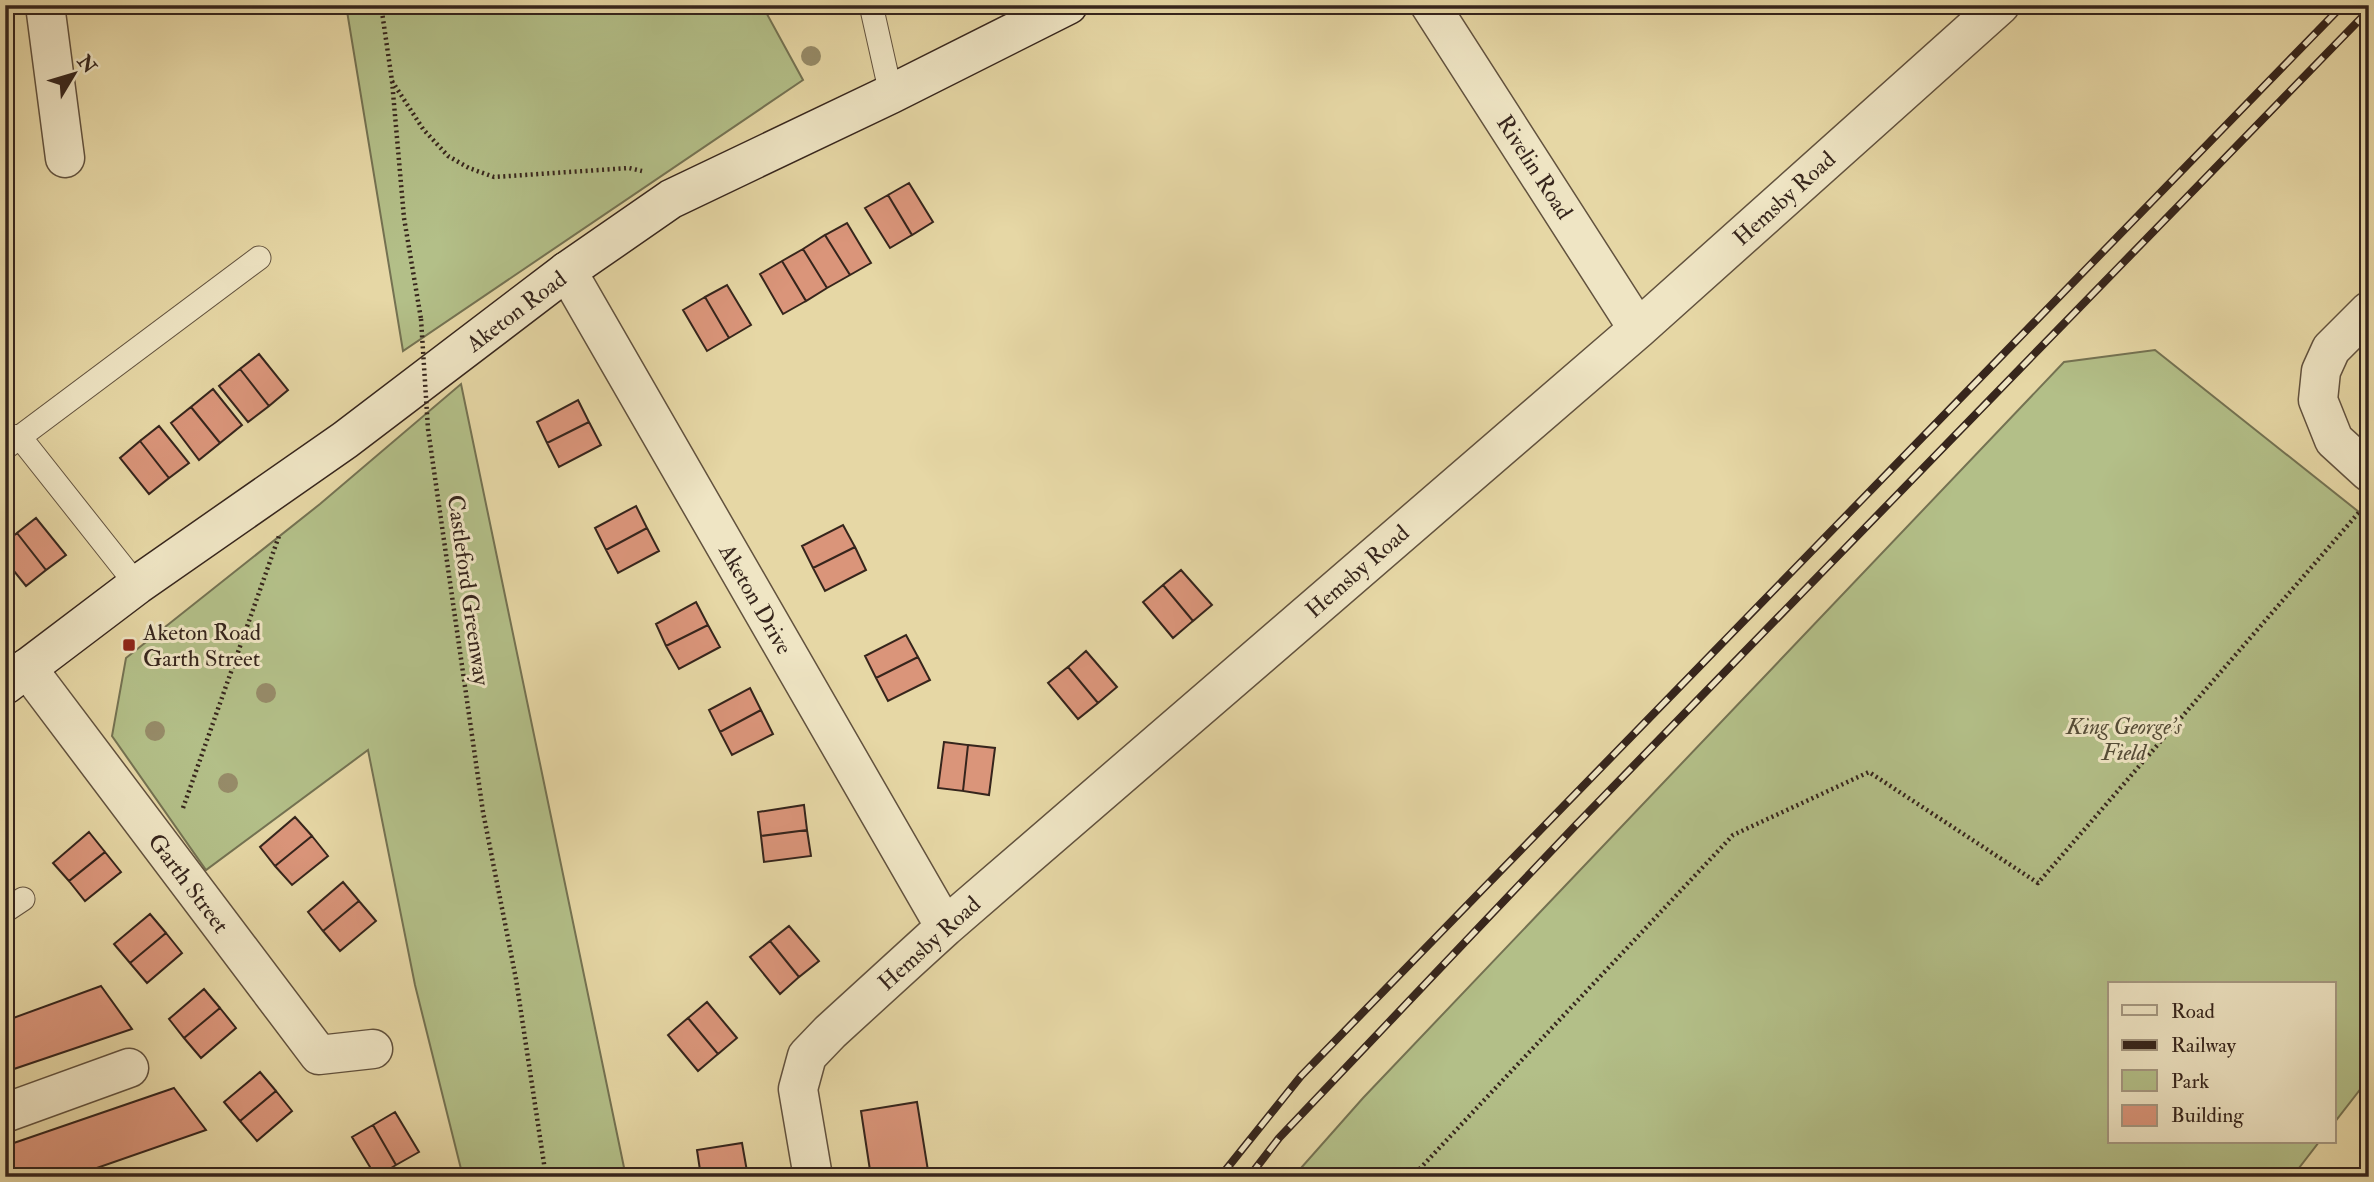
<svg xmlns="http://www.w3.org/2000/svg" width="2374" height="1182" viewBox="0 0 2374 1182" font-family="'IM FELL Double Pica',serif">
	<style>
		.green { fill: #b3bf88; stroke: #747252; stroke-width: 2 }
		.building { fill: #da957a; stroke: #36251c; stroke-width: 2 }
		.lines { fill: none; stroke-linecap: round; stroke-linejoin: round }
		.service-casing { stroke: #62523e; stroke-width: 25 }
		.minor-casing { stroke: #62523e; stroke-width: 41 }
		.secondary-casing { stroke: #36251c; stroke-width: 41 }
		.path { stroke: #36251c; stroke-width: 4.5; stroke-dasharray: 2 3.5; stroke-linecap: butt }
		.service { stroke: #efe5c4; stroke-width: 23 }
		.minor { stroke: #efe5c4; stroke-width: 38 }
		.secondary { stroke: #efe5c4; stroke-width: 38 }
		.rail-casing { stroke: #36251c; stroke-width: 8 }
		.rail { stroke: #efe5c4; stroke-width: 5; stroke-dasharray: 16; stroke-linecap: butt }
		.path-bridge { stroke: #36251c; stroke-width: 4.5; stroke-dasharray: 2 3.5; stroke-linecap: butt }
		.tree { fill: #968b68 }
		.poi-dot { fill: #8f2418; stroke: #efe5c4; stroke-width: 2.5 }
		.labels { text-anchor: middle; stroke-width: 6; stroke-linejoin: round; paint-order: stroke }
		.street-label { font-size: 23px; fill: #36251c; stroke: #efe5c4 }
		.poi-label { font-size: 23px; fill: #36251c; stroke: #efe5c4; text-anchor: start }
		.park-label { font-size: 23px; font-style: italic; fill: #554c37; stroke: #efe5c4 }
	</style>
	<rect width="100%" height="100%" fill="#e6d7a5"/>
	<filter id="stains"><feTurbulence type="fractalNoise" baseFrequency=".00286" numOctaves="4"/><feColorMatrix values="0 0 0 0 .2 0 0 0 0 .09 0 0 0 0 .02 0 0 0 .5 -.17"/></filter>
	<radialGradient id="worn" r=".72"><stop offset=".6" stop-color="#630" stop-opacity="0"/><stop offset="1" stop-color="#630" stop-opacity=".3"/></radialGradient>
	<path class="green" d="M346 5H762L803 80 403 351Z
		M2155 350 2369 520V1078L2334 1123V984H2110V1142H2319L2292 1177H1293L1363 1098 2064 362Z
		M461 384 626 1177H463L415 985 368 750 206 870 112 736 126 658 320 504Z"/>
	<path class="building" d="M909 183 933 222 912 235 888 195Z
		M888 195 912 235 890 248 865 208Z
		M847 223 871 263 850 275 825 235Z
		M825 235 850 275 827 288 803 249Z
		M803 249 827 288 806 301 782 261Z
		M782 261 806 301 783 314 760 274Z
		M727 285 751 325 729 338 705 297Z
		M705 297 729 338 707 351 683 310Z
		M259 354 288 390 269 406 240 369Z
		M240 369 269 406 248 422 219 386Z
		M213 389 242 425 220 443 191 407Z
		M578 400 589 422 547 443 537 422Z
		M191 407 220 443 199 460 171 423Z
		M589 422 601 445 559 467 547 443Z
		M159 426 189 463 169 478 140 441Z
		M140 441 169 478 149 494 120 458Z
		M636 506 647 528 606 550 595 528Z
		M36 518 66 555 46 570 17 533Z
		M843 525 855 547 813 568 802 546Z
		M647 528 659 551 618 573 606 550Z
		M17 533 46 570 26 586 5 560V543Z
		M855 547 866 570 825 591 813 568Z
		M1181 570 1212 605 1193 621 1163 585Z
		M1163 585 1193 621 1173 638 1143 602Z
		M696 602 708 625 666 646 656 624Z
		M708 625 720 647 679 669 666 646Z
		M906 635 918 657 876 678 865 656Z
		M1086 651 1117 687 1098 703 1068 667Z
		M918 657 930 680 888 701 876 678Z
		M1068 667 1098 703 1078 719 1048 683Z
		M750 688 761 710 720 732 709 710Z
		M761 710 773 734 732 755 720 732Z
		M944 742 968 745 963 791 938 788Z
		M968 745 995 748 989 795 963 791Z
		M804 805 807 830 761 836 758 812Z
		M295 817 312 836 275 866 260 847Z
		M807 830 811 856 764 862 761 836Z
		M89 832 105 852 69 881 53 863Z
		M312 836 328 856 292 885 275 866Z
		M105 852 121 872 85 901 69 881Z
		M343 882 359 901 323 931 308 912Z
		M359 901 376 921 340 951 323 931Z
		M150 914 166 933 130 963 114 944Z
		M789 926 819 961 799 977 770 941Z
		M166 933 182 953 147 983 130 963Z
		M770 941 799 977 780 994 750 957Z
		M101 986 132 1029 5 1072V1021Z
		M204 989 220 1008 184 1038 169 1019Z
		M707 1002 737 1038 718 1054 688 1018Z
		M220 1008 236 1028 201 1058 184 1038Z
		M688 1018 718 1054 698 1071 668 1035Z
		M260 1072 276 1091 240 1121 224 1102Z
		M174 1088 206 1130 71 1177H5V1146Z
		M276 1091 292 1111 257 1141 240 1121Z
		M917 1102 929 1177H871L861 1111Z
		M395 1112 419 1152 396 1165 373 1125Z
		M373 1125 396 1165 376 1177 352 1137Z
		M742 1143 748 1177H701L697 1150Z"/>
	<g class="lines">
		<defs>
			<path id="service" d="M871 5 891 94
				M19 436 137 585
				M5 448 259 258
				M5 911 23 899"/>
			<path id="minor" d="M45 5 65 158
				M1430 5 1638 329
				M567 271 945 927
				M2369 311 2331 349 2321 371 2318 400 2334 440 2369 472
				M27 668 319 1055 373 1049
				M5 1113 129 1068
				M813 1177 798 1089 807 1056 830 1032 945 927 1638 329 2000 5"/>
			<path id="secondary" d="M5 685 137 585 345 440 567 271 671 199 891 94 1068 5"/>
		</defs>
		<use href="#service" class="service-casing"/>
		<use href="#minor" class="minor-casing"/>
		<use href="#secondary" class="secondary-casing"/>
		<path class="path" d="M381 5 392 81 404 218 421 319
			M392 81 423 129 448 156 469 168 494 177 629 168 642 171
			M428 429 483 812 516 979 546 1177
			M183 808 279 536
			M1412 1177 1733 835 1869 772 2038 883 2361 510"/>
		<use href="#service" class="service"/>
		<use href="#minor" class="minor"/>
		<use href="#secondary" class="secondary"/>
		<defs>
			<path id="rail" d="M1220 1177 1301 1076 2343 5
				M1249 1177 1279 1138 1576 825 2369 10"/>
		</defs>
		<use href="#rail" class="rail-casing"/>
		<use href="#rail" class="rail"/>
		<path class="path-bridge" d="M421 319 428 429"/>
	</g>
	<g class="tree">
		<circle cx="811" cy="56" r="10"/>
		<circle cx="266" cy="693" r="10"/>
		<circle cx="155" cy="731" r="10"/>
		<circle cx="228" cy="783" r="10"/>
	</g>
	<rect class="poi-dot" x="122" y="638" width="14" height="14" rx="3.5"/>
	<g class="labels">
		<g class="street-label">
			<text transform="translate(1535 167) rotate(57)" y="8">Rivelin Road</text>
			<text transform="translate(1784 198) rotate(-42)" y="8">Hemsby Road</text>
			<text transform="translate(516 311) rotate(-37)" y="8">Aketon Road</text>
			<text transform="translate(1357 571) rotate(-41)" y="8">Hemsby Road</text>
			<text transform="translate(469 590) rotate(82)" y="8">Castleford Greenway</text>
			<text transform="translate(756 599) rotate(60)" y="8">Aketon Drive</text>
			<text transform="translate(189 883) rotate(53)" y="8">Garth Street</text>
			<text transform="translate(929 943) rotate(-42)" y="8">Hemsby Road</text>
		</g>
		<g class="poi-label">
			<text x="143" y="640">Aketon Road<tspan x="143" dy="26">Garth Street</tspan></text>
		</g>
		<g class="park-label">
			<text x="2124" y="734">King George's<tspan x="2124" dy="26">Field</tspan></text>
		</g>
	</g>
	<rect width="2374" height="1182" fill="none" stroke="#e6d7a5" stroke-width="28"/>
	<rect x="7" y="7" width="2360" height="1168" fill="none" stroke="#36251c" stroke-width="3.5"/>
	<rect x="14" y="14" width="2346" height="1154" fill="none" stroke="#36251c" stroke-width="2"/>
	<rect x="2108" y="982" width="228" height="161" fill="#efe5c4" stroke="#a59881" stroke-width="2"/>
	<rect x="2122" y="1005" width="35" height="10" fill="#efe5c4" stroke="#a59881" stroke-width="2"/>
	<text x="2171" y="1018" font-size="21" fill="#36251c">Road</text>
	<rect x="2122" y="1040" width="35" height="10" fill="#36251c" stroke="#a59881" stroke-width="2"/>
	<text x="2171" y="1052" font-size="21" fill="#36251c">Railway</text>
	<rect x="2122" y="1070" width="35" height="21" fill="#b3bf88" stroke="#a59881" stroke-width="2"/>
	<text x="2171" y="1088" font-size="21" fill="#36251c">Park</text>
	<rect x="2122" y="1105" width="35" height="21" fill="#da957a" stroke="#a59881" stroke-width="2"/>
	<text x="2171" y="1122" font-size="21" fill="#36251c">Building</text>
	<g transform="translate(74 74) rotate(52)" stroke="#efe5c4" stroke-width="5" paint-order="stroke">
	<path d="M0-5L12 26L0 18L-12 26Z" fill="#36251c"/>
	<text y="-10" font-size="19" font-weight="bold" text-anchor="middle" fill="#36251c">N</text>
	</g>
	<rect width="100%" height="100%" filter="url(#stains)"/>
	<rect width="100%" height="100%" fill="url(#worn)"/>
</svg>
